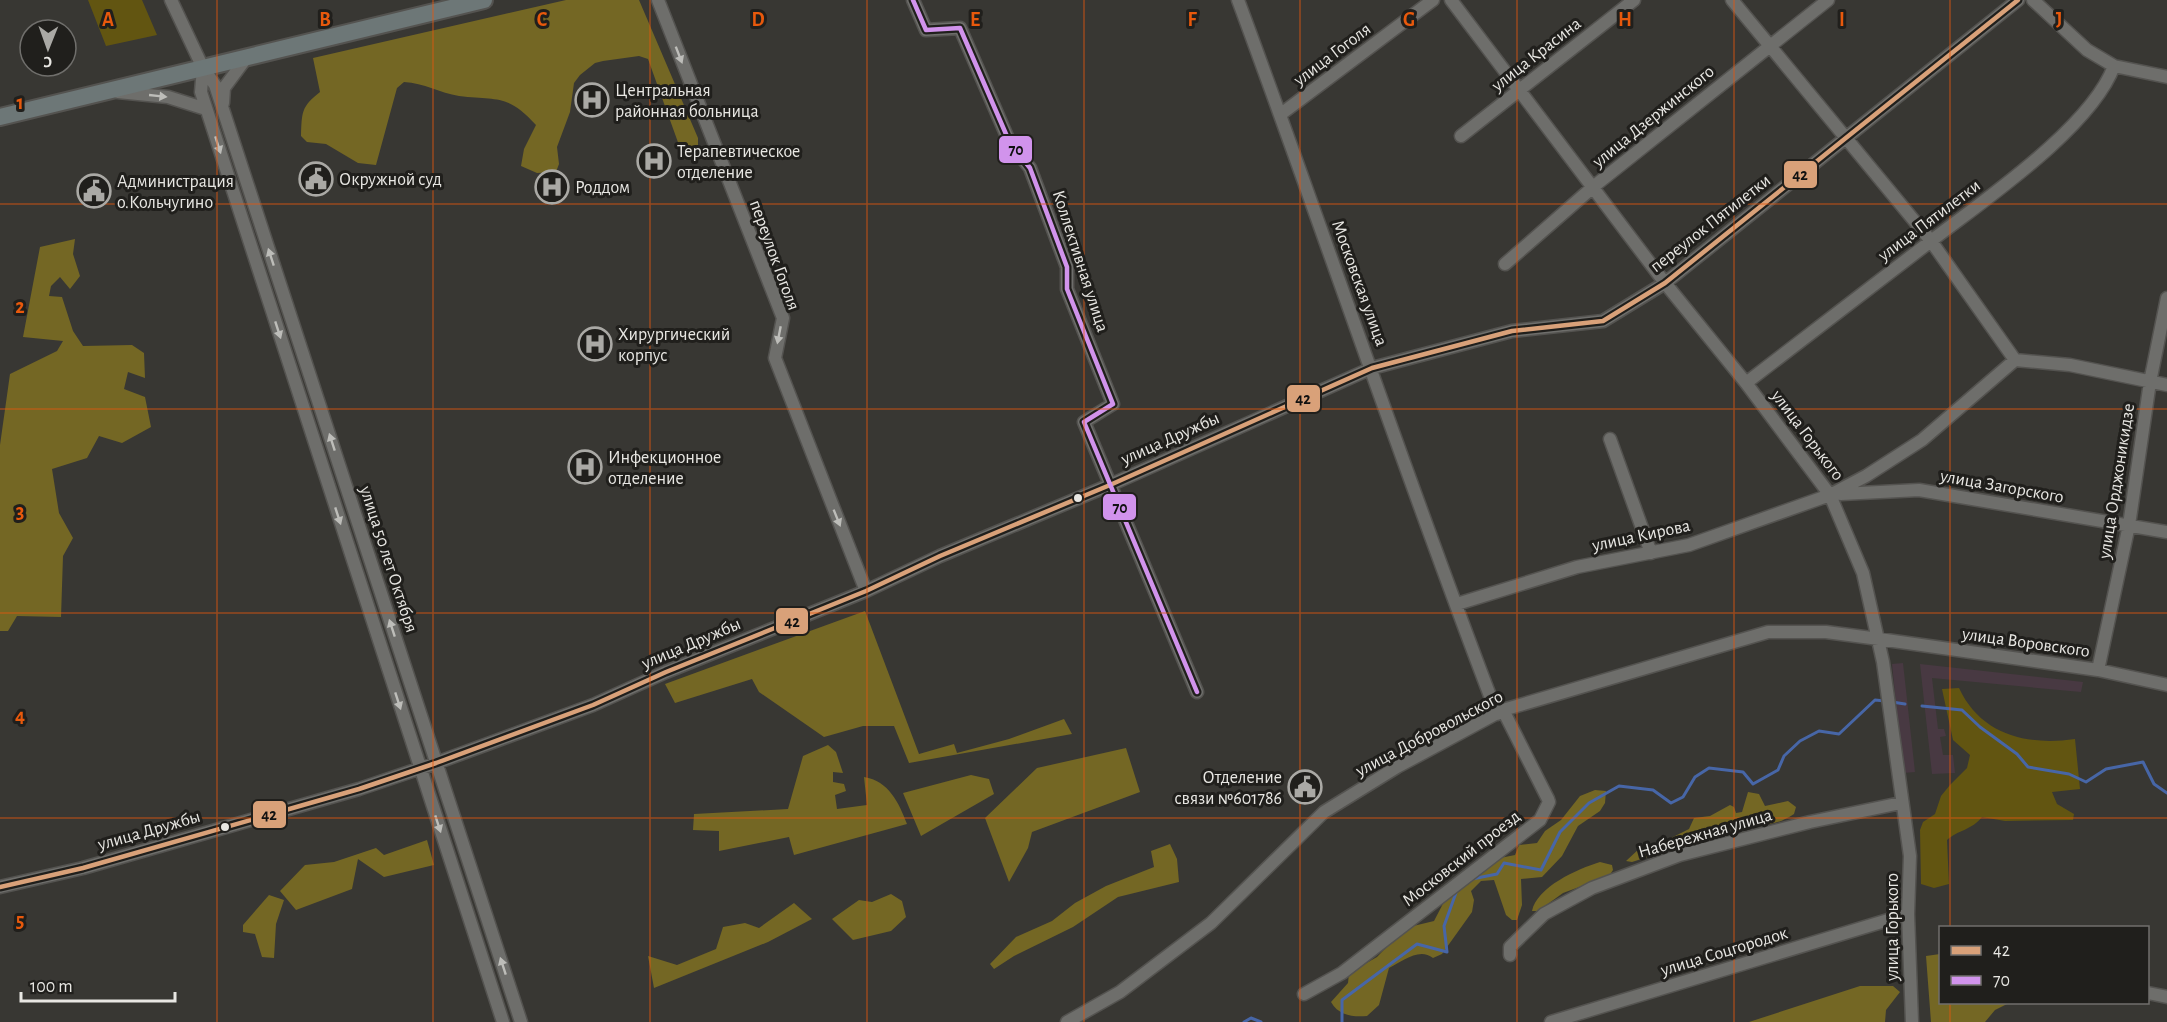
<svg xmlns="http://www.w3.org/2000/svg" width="2167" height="1022" viewBox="0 0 2167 1022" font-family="'Alegreya Sans',sans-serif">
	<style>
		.industrial { fill: #483942 }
		.green { fill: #625511 }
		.forest { fill: #746724 }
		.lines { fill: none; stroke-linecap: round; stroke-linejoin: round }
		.stream { stroke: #4766a7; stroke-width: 3 }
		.minor-casing { stroke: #545350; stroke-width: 15 }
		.major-casing { stroke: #545350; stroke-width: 20 }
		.minor { stroke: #6e6e6b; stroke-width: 12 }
		.major { stroke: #6d7777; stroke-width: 16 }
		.bus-1-casing { stroke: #201f1c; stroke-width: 9 }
		.bus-2-casing { stroke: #201f1c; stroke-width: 9 }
		.bus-1 { stroke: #d9a179; stroke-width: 4.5 }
		.bus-2 { stroke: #d193ec; stroke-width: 4.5 }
		.oneway { fill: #bdbdb9 }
		.grid { fill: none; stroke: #e8590c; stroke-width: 1.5; stroke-opacity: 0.55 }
		.bus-dot { fill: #e8e7e3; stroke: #201f1c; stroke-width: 2 }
		.labels { text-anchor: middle; stroke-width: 6; stroke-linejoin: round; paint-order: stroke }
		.street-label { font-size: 18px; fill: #e8e7e3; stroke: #201f1c }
		.poi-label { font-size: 18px; fill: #e8e7e3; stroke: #201f1c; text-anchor: start }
		.grid-label { font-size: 20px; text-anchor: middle; font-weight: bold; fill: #e8590c; stroke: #201f1c; stroke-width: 6; stroke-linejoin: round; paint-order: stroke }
		.line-badge { stroke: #201f1c; stroke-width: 2 }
		.pale-badge-label { font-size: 16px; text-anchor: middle; font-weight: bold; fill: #111 }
	</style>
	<rect width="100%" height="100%" fill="#383733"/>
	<path class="industrial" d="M1903 663 1915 772 1903 773 1892 664Z
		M1920 664 2083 682 2081 692 1932 678 1938 729H1944L1946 736 1940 737 1943 755H1953L1955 773 1932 774Z"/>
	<path class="green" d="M88 0H142L157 35 106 46Z
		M1959 688C1981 735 2027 746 2075 739L2080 789 2052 792 2057 804 2074 814 2073 820 2005 821 1982 817C1972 830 1958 830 1947 840L1949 884 1934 888 1921 884 1920 830 1923 822 1935 814 1941 796 1950 785 1967 768 1970 755 1953 740 1942 689Z"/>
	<path class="forest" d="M566 0H639L698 138V147L684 159 648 59 639 56 603 61 595 63 580 75 574 83 570 112 557 147 559 164 556 172 537 173 521 166 524 149 536 125C507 93 497 101 459 96 440 93 424 83 404 82L397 88 376 165 358 163 326 144 307 142 301 136C302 112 301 107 320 92L313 58Z
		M75 239 73 254 80 276 70 289 60 277 51 286 49 296 62 297 73 331 83 346 132 345 144 353 145 378 128 372 124 389 145 397 151 427 122 443 99 436 87 458 52 469 59 513 73 538 63 556 61 617 17 616 8 631H0V445L10 374 57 351 63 341 23 337 40 247Z
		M865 611 919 754 954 744 957 753 1009 739 1064 719 1072 734 909 763 894 726H863L824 737 759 692 752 679 675 703 665 684Z
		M828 745 836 752 843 773 833 772V782L844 784 846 791 835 795 837 809 867 805 864 777C889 781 899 803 907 824L794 855 789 837 719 851V831L693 830 694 814 788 809 803 756Z
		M1126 748 1140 792 1032 832 1028 848 1009 882 985 818 1037 768Z
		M971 775 989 779 994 794 921 836 903 793Z
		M1595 790 1606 791 1605 803 1600 811 1578 826 1562 856 1542 877 1521 879 1522 905 1517 920H1512L1506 915 1494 880 1481 881 1471 891 1474 900 1472 912 1442 954 1433 958C1419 947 1402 962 1389 968L1379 1005 1367 1016C1353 1017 1339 1016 1331 1002L1348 983 1349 973 1377 957 1405 928 1434 921 1448 894 1495 859 1515 855 1519 845 1537 843 1545 831 1561 820 1580 796Z
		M1748 792 1759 794 1765 806 1788 801 1796 807 1794 814C1765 833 1753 819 1726 826 1720 828 1716 834 1710 837 1699 843 1683 846 1670 850L1663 847V842L1689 829 1694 818 1710 816 1730 805 1734 807 1736 813 1742 812Z
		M427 840 434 865 384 877 358 859 352 889 296 910 280 891 305 865 334 862 376 848 384 855Z
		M1170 844 1177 859 1179 882 1118 897 1073 927 1014 956 994 969 990 964 1016 937 1052 921 1075 903 1106 886 1154 867 1151 851Z
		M1650 845 1656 849 1657 854 1632 862 1626 861 1640 848Z
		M1600 862 1612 865 1613 870 1609 876 1563 893 1538 911H1532C1537 887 1577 869 1600 862Z
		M891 894 902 901 906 917 891 931 853 940 832 919 859 900 872 902Z
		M269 895 284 900 276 924 274 958 262 957 255 934 243 932V925Z
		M794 903 812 919 768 942 654 988 648 956 677 965 716 949 723 927 745 923 759 928Z
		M1940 954V1002L2009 1003 1995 1010 1985 1022H1931L1926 956Z
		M1860 986H1893L1900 992 1886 1010 1885 1022H1749Z"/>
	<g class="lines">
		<path class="stream" d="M1892 702 1905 704
			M1922 706 1962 710 1980 727 2017 754 2028 767 2069 774 2086 782 2106 769 2143 762 2154 784 2167 793
			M1472 879 1497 874 1504 863 1541 870 1560 832 1589 803 1619 786 1653 790 1671 803 1683 797 1695 777 1709 768 1743 772 1753 784 1778 770 1784 756 1800 741 1819 731 1839 734 1875 700 1885 701
			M1244 1022 1251 1018 1261 1022
			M1342 1022V1000L1417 944 1447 952 1444 926 1457 890"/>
		<defs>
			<path id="minor" d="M171 0 203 68 215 85 521 1022
				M658 0 783 318 775 358 866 591
				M913 0 926 30 960 28 1009 141 1030 168 1067 267V289L1113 404 1084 422 1197 692
				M1238 0C1326 237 1406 478 1497 714
				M1451 0 1665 283 1746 383 1830 495 1863 573 1883 662 1910 856 1908 914 1912 1022
				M1732 0 1931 241 2015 360
				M2033 0 2087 50 2114 66 2167 77
				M203 68 201 92 503 1022
				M118 92 168 97 206 109
				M223 103 224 88 247 57
				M1281 114 1433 0
				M1461 136 1634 0
				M1505 264 1593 187 1828 0
				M1746 383C1808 336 1869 288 1931 241 1984 200 2091 128 2114 66
				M1610 439 1651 553
				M1841 494 1919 490 2167 532
				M1457 604 1577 567 1689 545 1830 495 1866 476 1922 440 2015 360 2070 365 2167 385
				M2098 670 2129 525 2150 382 2167 298
				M0 887 83 868 359 789 436 763 593 705 666 672 866 591 940 556 1110 485 1372 368 1512 331 1603 321 1665 283 2018 0
				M1510 955V947L1544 914 1592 888 1680 855 1810 822 1901 803
				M2148 993 2167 997
				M1304 994 1342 973 1540 820 1549 802 1548 799 1503 710
				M1067 1022 1120 992 1211 923 1324 812 1397 767 1503 710 1768 632H1826L1879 639 2098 670 2167 685
				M1551 1022 1908 914"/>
			<path id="major" d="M0 117 484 0"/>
		</defs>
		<use href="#minor" class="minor-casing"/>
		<use href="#major" class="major-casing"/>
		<use href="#minor" class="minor"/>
		<use href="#major" class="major"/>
		<defs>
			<path id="bus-1" d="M0 887 83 868 359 789 436 763 593 705 666 672 866 591 940 556 1110 485 1372 368 1512 331 1603 321 1665 283 2018 0"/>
			<path id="bus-2" d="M913 0 926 30 960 28 1009 141 1030 168 1067 267V289L1113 404 1084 422 1197 692"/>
		</defs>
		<use href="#bus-1" class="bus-1-casing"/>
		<use href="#bus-2" class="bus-2-casing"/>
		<use href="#bus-1" class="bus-1"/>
		<use href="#bus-2" class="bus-2"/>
	</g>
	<defs><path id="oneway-solid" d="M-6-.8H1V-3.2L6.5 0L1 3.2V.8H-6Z" transform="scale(1.5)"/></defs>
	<g class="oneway">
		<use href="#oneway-solid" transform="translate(679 55) rotate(69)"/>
		<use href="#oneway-solid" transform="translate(158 96) rotate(6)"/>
		<use href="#oneway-solid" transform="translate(218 145) rotate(72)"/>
		<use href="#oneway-solid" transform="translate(271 257) rotate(-108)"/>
		<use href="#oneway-solid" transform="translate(278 330) rotate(72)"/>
		<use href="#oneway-solid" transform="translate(779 335) rotate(101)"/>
		<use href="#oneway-solid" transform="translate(332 442) rotate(-108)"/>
		<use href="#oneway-solid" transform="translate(338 516) rotate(72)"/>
		<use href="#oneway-solid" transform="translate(837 518) rotate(68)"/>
		<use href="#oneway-solid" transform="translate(392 628) rotate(-108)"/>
		<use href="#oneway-solid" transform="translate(398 701) rotate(72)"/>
		<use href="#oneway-solid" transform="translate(438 824) rotate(72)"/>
		<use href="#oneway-solid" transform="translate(503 966) rotate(-108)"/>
	</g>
	<path class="grid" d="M217 0V1022M433 0V1022M650 0V1022M867 0V1022M1084 0V1022M1300 0V1022M1517 0V1022M1734 0V1022M1950 0V928M0 204H2167M0 409H2167M0 613H2167M0 818H2167M1950 1002V1022"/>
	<defs>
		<symbol id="hospital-ring" viewBox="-11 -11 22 22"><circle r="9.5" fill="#201f1c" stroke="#aaa9a5" stroke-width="1.5"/><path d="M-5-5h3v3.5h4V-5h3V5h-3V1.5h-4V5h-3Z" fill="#aaa9a5"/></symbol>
		<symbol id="civic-ring" viewBox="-11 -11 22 22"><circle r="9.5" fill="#201f1c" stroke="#aaa9a5" stroke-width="1.5"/><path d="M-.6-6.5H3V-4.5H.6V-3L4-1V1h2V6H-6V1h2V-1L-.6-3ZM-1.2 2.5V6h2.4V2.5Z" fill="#aaa9a5"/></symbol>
	</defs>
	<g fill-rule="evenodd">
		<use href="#hospital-ring" x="573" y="81" width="38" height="38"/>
		<use href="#hospital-ring" x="635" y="142" width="38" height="38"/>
		<use href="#civic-ring" x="297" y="160" width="38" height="38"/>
		<use href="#hospital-ring" x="533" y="168" width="38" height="38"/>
		<use href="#civic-ring" x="75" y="172" width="38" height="38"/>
		<use href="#hospital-ring" x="576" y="325" width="38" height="38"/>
		<use href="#hospital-ring" x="566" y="448" width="38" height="38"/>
		<use href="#civic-ring" x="1286" y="768" width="38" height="38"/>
	</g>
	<g class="bus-dot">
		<circle cx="1078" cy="498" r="5"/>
		<circle cx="225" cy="827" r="5"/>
	</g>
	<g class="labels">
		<g class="street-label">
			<text transform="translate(1332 54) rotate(-37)" y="6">улица Гоголя</text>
			<text transform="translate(1536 54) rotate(-38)" y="6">улица Красина</text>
			<text transform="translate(1653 116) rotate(-39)" y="6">улица Дзержинского</text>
			<text transform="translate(1929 220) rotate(-37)" y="6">улица Пятилетки</text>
			<text transform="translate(1710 223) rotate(-38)" y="6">переулок Пятилетки</text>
			<text transform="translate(775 255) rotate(70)" y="6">переулок Гоголя</text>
			<text transform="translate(1081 261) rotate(72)" y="6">Коллективная улица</text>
			<text transform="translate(1360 283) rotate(70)" y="6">Московская улица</text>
			<text transform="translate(1808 435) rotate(53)" y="6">улица Горького</text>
			<text transform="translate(1170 438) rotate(-24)" y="6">улица Дружбы</text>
			<text transform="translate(2116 481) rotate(-81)" y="6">улица Орджоникидзе</text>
			<text transform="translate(2002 486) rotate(10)" y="6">улица Загорского</text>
			<text transform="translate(1641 535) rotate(-12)" y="6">улица Кирова</text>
			<text transform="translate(389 559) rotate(72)" y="6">улица 50 лет Октября</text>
			<text transform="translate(2026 642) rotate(8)" y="6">улица Воровского</text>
			<text transform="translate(691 643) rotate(-23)" y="6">улица Дружбы</text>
			<text transform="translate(1429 733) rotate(-28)" y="6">улица Добровольского</text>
			<text transform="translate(149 830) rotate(-16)" y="6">улица Дружбы</text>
			<text transform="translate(1705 833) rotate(-16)" y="6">Набережная улица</text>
			<text transform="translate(1461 858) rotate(-38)" y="6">Московский проезд</text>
			<text transform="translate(1892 927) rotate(-90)" y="6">улица Горького</text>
			<text transform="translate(1724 951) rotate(-17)" y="6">улица Соцгородок</text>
		</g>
		<g class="poi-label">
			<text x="615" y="96">Центральная<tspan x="615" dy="21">районная больница</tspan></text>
			<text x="677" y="157">Терапевтическое<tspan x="677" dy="21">отделение</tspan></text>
			<text x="339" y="185">Окружной суд</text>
			<text x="117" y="187">Администрация<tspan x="117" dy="21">о.Кольчугино</tspan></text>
			<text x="575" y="193">Роддом</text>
			<text x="618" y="340">Хирургический<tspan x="618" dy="21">корпус</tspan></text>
			<text x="608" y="463">Инфекционное<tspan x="608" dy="21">отделение</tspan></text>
			<text x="1282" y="783" text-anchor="end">Отделение<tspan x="1282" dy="21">связи №601786</tspan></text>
		</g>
	</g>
	<g class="grid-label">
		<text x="108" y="26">A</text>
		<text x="325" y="26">B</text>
		<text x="542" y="26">C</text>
		<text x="758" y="26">D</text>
		<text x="975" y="26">E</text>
		<text x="1192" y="26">F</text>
		<text x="1409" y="26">G</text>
		<text x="1625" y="26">H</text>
		<text x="1842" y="26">I</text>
		<text x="2059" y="26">J</text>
		<text x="20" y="109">1</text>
		<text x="20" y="313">2</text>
		<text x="20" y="518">3</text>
		<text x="20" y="722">4</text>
		<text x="20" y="927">5</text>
	</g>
	<g class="line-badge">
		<rect x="998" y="135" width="35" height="29" rx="6" fill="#d193ec"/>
		<rect x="1783" y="160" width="35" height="29" rx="6" fill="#d9a179"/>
		<rect x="1286" y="384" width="35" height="29" rx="6" fill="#d9a179"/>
		<rect x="1102" y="493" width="35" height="28" rx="6" fill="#d193ec"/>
		<rect x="775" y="607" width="34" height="28" rx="6" fill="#d9a179"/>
		<rect x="252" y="800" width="35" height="29" rx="6" fill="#d9a179"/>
	</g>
	<g class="pale-badge-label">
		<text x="1016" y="155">70</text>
		<text x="1800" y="180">42</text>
		<text x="1303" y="404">42</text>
		<text x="1120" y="513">70</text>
		<text x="792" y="627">42</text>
		<text x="269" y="820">42</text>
	</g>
	<rect x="1939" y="926" width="210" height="78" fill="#201f1c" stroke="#706f6c" stroke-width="1.5"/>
	<rect x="1951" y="946" width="30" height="9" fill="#d9a179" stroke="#706f6c" stroke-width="1.5"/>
	<text x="1993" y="956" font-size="18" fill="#e8e7e3">42</text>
	<rect x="1951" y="976" width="30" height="9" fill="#d193ec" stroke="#706f6c" stroke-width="1.5"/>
	<text x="1993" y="986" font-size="18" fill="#e8e7e3">70</text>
	<g transform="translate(48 48) rotate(181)"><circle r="28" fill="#201f1c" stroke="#706f6c" stroke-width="1.5"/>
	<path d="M0-4.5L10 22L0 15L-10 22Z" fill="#aaa9a5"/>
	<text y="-9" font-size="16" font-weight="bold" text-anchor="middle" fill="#e8e7e3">С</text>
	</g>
	<path d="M21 992v9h154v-9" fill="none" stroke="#e8e7e3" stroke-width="3"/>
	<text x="30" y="992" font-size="18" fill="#e8e7e3" stroke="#201f1c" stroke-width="4.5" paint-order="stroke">100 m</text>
</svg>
